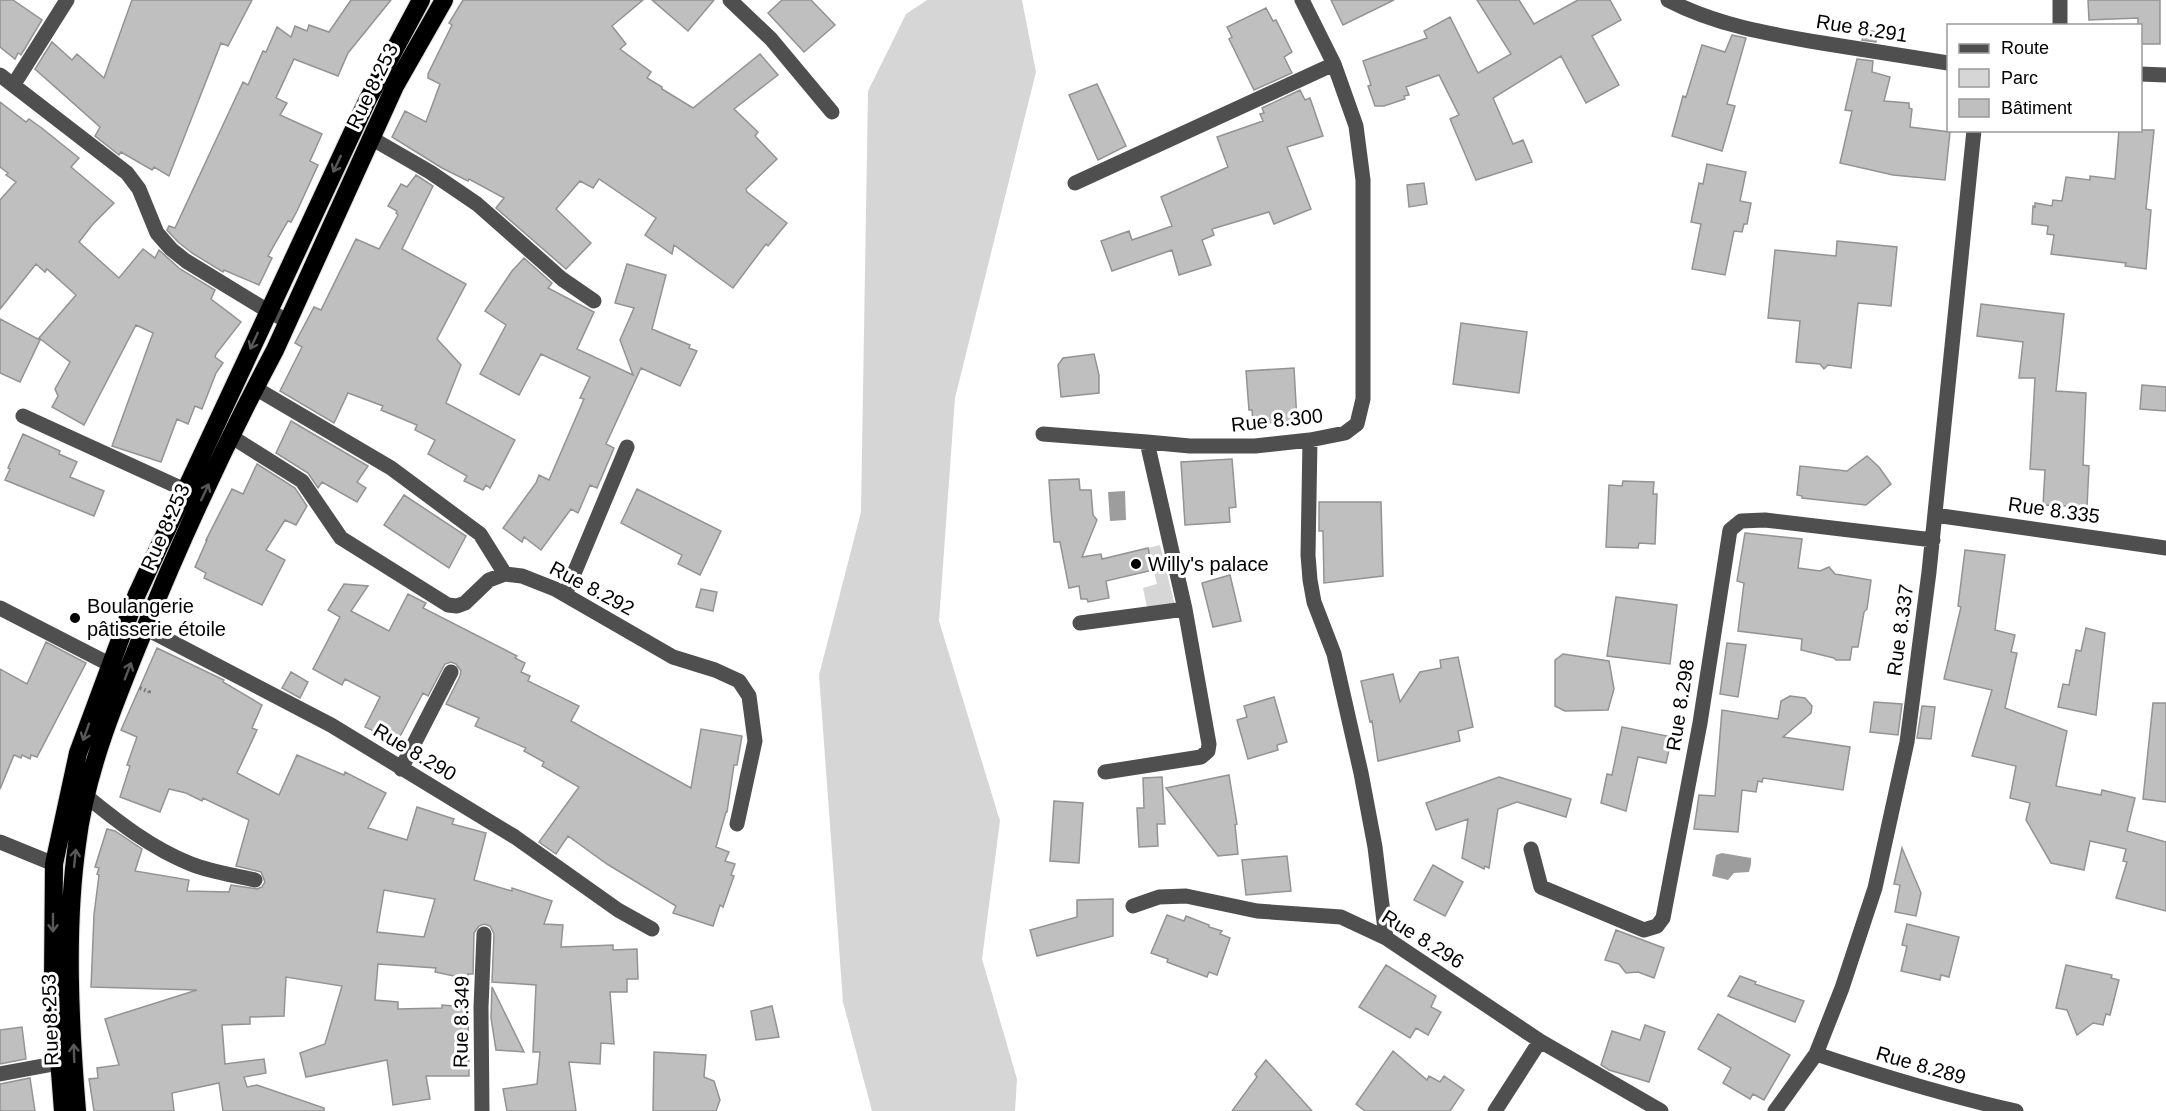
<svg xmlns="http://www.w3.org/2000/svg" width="2166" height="1111" viewBox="0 0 2166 1111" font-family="Arial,sans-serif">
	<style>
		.green { fill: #d6d6d6 }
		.water { fill: #9d9d9d }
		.building { fill: #bfbfbf; stroke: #939393; stroke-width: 1.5; fill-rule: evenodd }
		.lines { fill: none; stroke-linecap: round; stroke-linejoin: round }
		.highway-casing { stroke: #dbdbdb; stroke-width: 20 }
		.path { stroke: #717171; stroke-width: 4; stroke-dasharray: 1.5 3; stroke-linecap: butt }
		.minor { stroke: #4f4f4f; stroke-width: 15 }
		.highway { stroke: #000; stroke-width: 18 }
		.oneway { stroke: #595959 }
		.poi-dot { fill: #000; stroke: #fff; stroke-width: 2 }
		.labels { text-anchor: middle; stroke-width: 6; stroke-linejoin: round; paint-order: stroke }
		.street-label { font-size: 20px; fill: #000; stroke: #fff }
		.poi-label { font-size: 20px; fill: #000; stroke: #fff; text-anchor: start }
	</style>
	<rect width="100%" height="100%" fill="#fff"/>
	<path class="green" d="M927 0H1022L1036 72 955 398 939 621 1000 821 982 959 1017 1079 1015 1111H872L843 1002 819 675 861 512 868 91 906 14Z
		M1160 545 1175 606 1148 612 1143 588 1157 584 1148 548Z"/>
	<path class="water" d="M1125 491 1126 520 1110 521 1108 492Z
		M1722 853 1751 858V864L1749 872 1734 873 1728 880 1712 876 1716 855Z"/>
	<path class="building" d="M0 0H13L42 20 21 55 18 53 15 59 0 47Z
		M132 0H252L228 46 221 43 169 176 154 167 152 170 121 152 119 155 95 136 100 127 35 69 52 42 72 60 77 54 104 78Z
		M351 0H391L348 53 338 76 294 59 276 98 287 103 280 115 322 134 310 161 318 165 297 211 291 222 288 221 268 256 272 258 259 285 224 270 223 272 192 253 178 242 167 230 169 226 175 228 243 82 248 85 263 51 266 52 277 27 291 37 295 26 307 31 309 25 329 32Z
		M463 0H643L612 26 626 44 620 49 651 72 647 78 662 87V89L693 108 760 54 778 75 734 109 758 132 755 136 777 159 746 189 747 192 787 223 768 246 766 244 733 288 674 245 672 254 645 235 656 218 599 179 593 188 580 181 556 209 591 243 566 269 496 208 504 198 469 179 468 181 442 168 392 137 405 111 426 122 440 84 428 78V74L452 25 449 23Z
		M652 0H714L688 31Z
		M782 0H811L835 25 804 52 768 13Z
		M1331 0H1394L1343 25Z
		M1477 0H1519L1534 24 1578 0H1610L1621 20 1592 36 1619 85 1586 103 1561 56 1493 98 1513 144 1523 140 1532 162 1476 180 1450 119 1459 115 1439 75 1406 87 1409 95 1404 96 1405 99 1384 106H1375L1368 86 1371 85 1363 61 1427 38 1424 31 1450 17 1478 73 1511 54Z
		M2088 0H2160V44H2140V26H2138V18L2089 20Z
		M1266 8 1273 21 1276 20 1292 52 1284 57 1292 73 1254 90 1229 39 1232 37 1227 27Z
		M1864 30 1877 32 1876 42 1862 40Z
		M1732 35 1746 38 1727 104 1735 106 1722 151 1672 136 1683 96 1686 97 1702 45 1725 52Z
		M1857 59 1873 61 1872 72 1890 77 1884 101 1909 103V108L1912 109 1910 127 1950 132 1945 180 1893 175 1840 163 1852 111 1845 110Z
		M1097 84 1126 146 1098 160 1069 95Z
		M1300 90 1305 100 1310 98 1323 136 1287 147 1311 209 1274 224 1269 212 1212 229 1214 235 1202 240 1211 265 1179 275 1172 250 1112 271 1101 241 1129 231 1132 240 1172 226 1161 197 1228 167 1217 137 1263 121 1260 114 1264 113 1262 108Z
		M0 102 26 122 29 119 43 129 79 158 71 167 114 203 93 224 79 242 119 278 143 249 155 258 159 250 180 269 215 290 211 299 241 322 216 354 215 357 223 363 216 373 202 409 195 406 188 424 177 419 161 462 112 446 153 333 136 325 84 425 52 407 58 396 55 389 70 362 39 338 76 295 47 269 45 272 36 264 0 309V200L16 182 6 175 8 173 0 167Z
		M2119 130H2154L2146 209 2151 210 2146 269 2125 266 2126 263 2051 254 2054 235 2047 234 2048 226 2032 224 2033 206 2035 207V203L2052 206 2053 200 2062 201 2066 177 2090 180V176L2115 179Z
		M1707 164 1746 172 1740 201 1751 203 1747 224H1744L1742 232 1734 231 1725 275 1692 269 1701 224 1691 222 1699 183 1703 184Z
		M416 175 433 186 402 249 466 284 437 339 461 365 446 403 515 440 490 488 486 485 483 490 464 481 467 476 428 454 435 440 415 430 417 425 381 410 383 406 348 393 334 423 280 391 302 347 295 343 314 307 321 310 356 239 379 249 398 215 396 213 397 211 388 206 401 184 407 187Z
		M1424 183 1427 204 1409 207 1407 185Z
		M1837 241 1897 247 1891 306 1858 303 1851 368 1828 365 1824 369 1820 364 1796 362 1800 321 1768 318 1775 250 1836 256Z
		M524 258 552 283 548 288 594 312 577 349 633 375 620 340 634 308 615 303 627 264 666 275 652 329 690 345 689 348 697 351 680 386 641 368 606 444 614 448 597 488 590 485 578 513 571 509 541 550 524 537 522 542 503 528 536 483 539 475 549 480 584 399 580 398 590 377 541 354 519 395 480 374 506 325 485 311 512 271Z
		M1981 304 2064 314 2056 391 2086 393 2083 465 2089 466 2087 507 2043 505 2045 470 2030 469 2035 378H2019L2023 342 1977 336Z
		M0 319 40 340 20 382 0 373Z
		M1461 323 1527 332 1519 393 1453 384Z
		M1094 354 1099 375V393L1061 397 1058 365 1063 358Z
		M1294 368 1297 421 1253 424 1252 410H1249L1246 371Z
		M2142 385 2166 387V411L2140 409Z
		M291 421 368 466 357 482 366 488 357 502 322 482 318 488 308 473 276 453Z
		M23 434 60 451 59 454 77 462 70 477 104 491 94 516 5 480 10 469 8 468Z
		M1867 456 1879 467 1891 484 1866 505 1802 498V496L1797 495 1800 466 1847 471Z
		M1232 459 1236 507 1229 508 1230 522 1185 525 1181 462Z
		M257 464 295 488 307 506 296 525 285 520 266 550 285 560 262 605 204 578 206 573 195 567 207 540H206L232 489 243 494Z
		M1079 479 1080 490H1091L1093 515 1097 520 1082 557 1101 554 1102 559 1148 548 1153 570 1106 581 1109 598 1088 602 1087 599H1081L1079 586 1069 588 1060 542H1054L1051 510 1049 480Z
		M1623 481 1654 482 1653 494H1657L1655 544 1639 543 1638 548 1606 547 1609 485 1622 486Z
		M637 489 721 531 700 575 678 564 682 555 621 523Z
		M404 495 466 536 449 568 384 525Z
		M1319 502H1381L1383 576 1324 583 1323 531H1319Z
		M1745 533 1802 539 1798 568 1820 571 1829 567 1835 574 1871 580 1867 609 1864 612 1858 647H1852L1850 660H1836L1834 658 1801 650 1802 639 1738 631 1744 583 1737 581Z
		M1965 550 2005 555 1995 630 2015 635 2011 652 2017 653 2005 708 2067 731 2056 786 2101 795 2102 790 2135 798 2127 831 2166 842V911L2116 898 2127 862 2123 861 2126 849 2090 841 2084 870 2051 863 2026 820 2030 803 2010 798 2016 766 1972 756 1992 690 1944 679 1961 607 1958 606Z
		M1230 575 1241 621 1213 627 1202 583Z
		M344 584 368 586 351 611 389 631 408 594 426 603 423 608 517 656 515 658 525 663 521 672 530 676 528 681 579 706 571 721 691 788 701 729 742 736 737 765H734L727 812H726L716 847 729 852 725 861 735 864 731 875 734 876 723 907 720 905 713 926 673 913 676 906 607 864 568 836 556 854 539 842 579 787 542 766 544 762 524 751 526 748 475 726 479 718 446 704 460 676 461 671 456 664 451 662 445 664 428 696 423 693 397 742 365 727 380 697 345 679 342 685 313 669 340 617 328 610Z
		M701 589 717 592 713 611 696 607Z
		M1616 597 1677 605 1670 664 1607 656Z
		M2086 628 2105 633 2096 715 2058 707 2063 684 2069 685 2076 650 2081 651Z
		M46 642 86 663 37 757 31 755 30 759 22 755 21 758 14 755 0 789V669L27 684Z
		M1727 643 1746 645 1738 697 1720 694Z
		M157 648 224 680 223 682 262 705 252 728 257 730 237 773 279 795 297 755 344 775 345 772 386 793 368 828 407 840 417 807 454 819 452 824 486 833 474 880 512 891V888L552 901 544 924 563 925 561 947 613 945V950L637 949 638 979H627V992H610L614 1044 601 1043 600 1064 569 1062 576 1111H507L503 1089 537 1084 540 1052H533L536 985 492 982 494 934 490 926 484 924 479 926 474 933 473 974H468V979L435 972 436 968 378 964 375 1000 398 1002V1009L442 1008V1005L468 1007 469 1076H426L430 1099 393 1105 387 1060 306 1077 300 1053 325 1044 342 986 286 977 284 1016 250 1017V1024L222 1025 225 1064 264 1059 266 1073 244 1077 247 1087 257 1085 324 1108V1111H223L219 1083 172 1093 174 1111H94L89 1079 98 1078 97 1068 119 1065 105 1019 197 990 91 987 94 915 99 875 97 874 99 868 95 867 107 829 115 831 142 849 135 871 189 880 187 891 229 892 231 885 257 889 262 887 265 882 261 872 236 866 249 820 203 798 202 801 186 793 169 789 160 812 120 797 130 766 127 765 137 737 121 730ZM384 890 435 899 424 937 377 932Z
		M1563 654 1609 661 1614 689 1608 710 1565 711 1555 706V660Z
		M1458 657 1473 727 1458 731 1460 741 1378 761 1372 721 1370 722 1361 681 1393 674 1400 702 1420 672 1441 668 1440 660Z
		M291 672 308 682 300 698 282 688Z
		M1790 696 1805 698 1812 706 1811 713 1783 737 1850 747 1843 790 1763 778 1762 782 1758 781 1756 792 1742 790 1738 832 1694 829 1699 795 1715 796 1722 710 1778 719 1781 701Z
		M1274 697 1287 742 1277 745 1278 750 1248 759 1237 720 1247 717 1244 706Z
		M1874 702 1902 704 1898 735 1870 732Z
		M2153 703H2166V802L2143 799Z
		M1922 706 1935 707 1931 739 1917 738Z
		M1622 727 1672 737 1666 763 1638 757 1626 811 1601 803 1607 774 1612 775Z
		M1229 775 1237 824 1235 825 1238 854 1218 856 1166 788Z
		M1162 777 1165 824H1157L1158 846 1139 847 1137 808H1144L1143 778Z
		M1499 777 1571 799 1566 817 1517 802 1498 809 1489 868 1485 866 1484 869 1462 858 1468 819 1436 830 1426 803Z
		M1054 801 1083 803 1079 863 1050 861Z
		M1902 848 1921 893 1916 916 1895 912 1900 885 1894 884Z
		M1287 856 1291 891 1246 895 1242 860Z
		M1433 865 1463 882 1445 916 1414 900Z
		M1113 899V936L1037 956 1030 930 1077 917V900Z
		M1167 915 1184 921 1186 916 1209 925V927L1222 931 1220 934 1230 938 1217 975 1209 972 1207 977 1167 962 1168 959 1151 953Z
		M1907 924 1959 937 1949 977 1941 975 1940 980 1901 971 1907 946 1902 945Z
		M1616 930 1664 948 1654 978 1638 972 1626 973 1619 964 1605 960Z
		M1386 965 1436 996 1431 1007 1441 1012 1428 1035 1416 1028 1410 1038 1359 1007Z
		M2066 965 2112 975 2111 978 2119 980 2110 1015 2106 1014 2103 1025 2093 1023 2077 1035 2067 1010 2056 1008Z
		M1740 976 1756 982 1755 984 1804 1001 1795 1022 1728 996Z
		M492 987 524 1052 496 1050 491 1018Z
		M772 1006 779 1037 756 1040 751 1011Z
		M1718 1014 1790 1055 1764 1100 1753 1094 1750 1099 1723 1083 1731 1068 1698 1049Z
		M1645 1025 1665 1032 1649 1082 1609 1070 1601 1065 1612 1031 1640 1040Z
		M22 1027 26 1059 0 1064V1030Z
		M1393 1051 1427 1080 1429 1076 1440 1082 1444 1076 1464 1090 1450 1111H1365L1356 1104Z
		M654 1052 706 1055 704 1077 714 1081 720 1100 716 1111H653Z
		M1266 1060 1312 1111H1232L1257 1077 1255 1074Z
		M30 1078 35 1111H0V1084Z"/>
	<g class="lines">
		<defs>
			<path id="highway" d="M63 1111 53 979 54 864 78 753 137 594 367 101 421 0
				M77 1111C70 1026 65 929 77 844 86 770 115 702 143 633 182 537 226 442 275 350L395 86 444 0"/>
		</defs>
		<use href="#highway" class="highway-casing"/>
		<path class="path" d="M140 688 149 692 148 695"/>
		<path class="minor" d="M730 0 771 39 832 112
			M1668 0C1716 25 1769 34 1822 43 1864 50 1906 56 1948 63
			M2060 26V0
			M2140 74 2166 75
			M0 75 127 173 139 189 157 233 171 249 186 261 268 311 288 321
			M14 84 67 0
			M371 138 430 172 477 204 562 279 594 301
			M1075 183 1334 64
			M255 388 391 468 480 534 505 574
			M23 416 185 490
			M1043 434 1147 442
			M232 437 302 481 341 538 448 605 457 606 465 603 489 580 505 574 522 576 555 589 673 657 715 670 739 681 749 696 755 741 737 824
			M1310 440 1308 555 1310 580 1314 602 1334 654 1361 773 1375 847 1386 938
			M1935 515 2166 548
			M565 595 627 447
			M0 608 111 665
			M1080 623 1185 609 1147 442 1190 446H1255L1310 440 1345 433 1357 424 1363 399V180L1356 126 1334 64 1302 0
			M145 628 331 725 515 837 618 910 652 929
			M401 769 451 672
			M1105 772 1201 757 1208 751 1209 744 1185 609
			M85 795C118 822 151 848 191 864 211 872 234 875 255 880
			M0 842 54 864
			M1531 849 1541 887 1644 930 1657 926 1663 918 1700 723 1730 530 1741 521 1765 520 1933 540
			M1133 906 1159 897 1186 896 1257 911 1341 917 1386 938 1540 1041 1661 1111
			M1816 1054C1882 1076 1948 1096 2016 1111
			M0 1074 59 1063
			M482 1111 481 1007 484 934
			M1495 1111 1540 1041
			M1775 1111 1816 1054 1842 988 1875 888 1907 742 1929 572 1974 130"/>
		<use href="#highway" class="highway"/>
	</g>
	<defs><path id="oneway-shaft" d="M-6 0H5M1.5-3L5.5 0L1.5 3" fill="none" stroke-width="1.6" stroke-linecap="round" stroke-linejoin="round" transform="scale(1.5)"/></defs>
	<g class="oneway">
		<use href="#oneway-shaft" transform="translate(337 164) rotate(115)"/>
		<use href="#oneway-shaft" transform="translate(254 341) rotate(115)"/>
		<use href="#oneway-shaft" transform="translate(205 492) rotate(-65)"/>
		<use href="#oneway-shaft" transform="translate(128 671) rotate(-69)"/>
		<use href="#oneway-shaft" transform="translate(86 732) rotate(110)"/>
		<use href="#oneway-shaft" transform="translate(75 858) rotate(-84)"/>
		<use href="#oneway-shaft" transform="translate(53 923) rotate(90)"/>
		<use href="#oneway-shaft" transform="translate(74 1053) rotate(-92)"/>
	</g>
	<g class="poi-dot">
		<circle cx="1136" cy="564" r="6"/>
		<circle cx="75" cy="618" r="6"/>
	</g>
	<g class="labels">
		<g class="street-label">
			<text transform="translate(1862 28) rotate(9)" y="7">Rue 8.291</text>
			<text transform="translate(372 86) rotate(-64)" y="7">Rue 8.253</text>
			<text transform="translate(1277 420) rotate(-6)" y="7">Rue 8.300</text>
			<text transform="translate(2054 510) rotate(8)" y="7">Rue 8.335</text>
			<text transform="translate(165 527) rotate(-66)" y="7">Rue 8.253</text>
			<text transform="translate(592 588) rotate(28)" y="7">Rue 8.292</text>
			<text transform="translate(1900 630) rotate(-82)" y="7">Rue 8.337</text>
			<text transform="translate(1680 705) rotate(-81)" y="7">Rue 8.298</text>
			<text transform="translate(415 752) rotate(31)" y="7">Rue 8.290</text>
			<text transform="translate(1423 939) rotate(32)" y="7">Rue 8.296</text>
			<text transform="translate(50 1020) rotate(-92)" y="7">Rue 8.253</text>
			<text transform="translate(461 1022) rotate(-89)" y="7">Rue 8.349</text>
			<text transform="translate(1921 1065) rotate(16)" y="7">Rue 8.289</text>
		</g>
		<g class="poi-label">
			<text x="1148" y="571">Willy's palace</text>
			<text x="87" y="613">Boulangerie<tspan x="87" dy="23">pâtisserie étoile</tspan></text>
		</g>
	</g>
	<rect x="1947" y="24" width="195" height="108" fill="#ffffff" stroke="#999999" stroke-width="1.5"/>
	<rect x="1959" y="44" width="30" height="9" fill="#4f4f4f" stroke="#999999" stroke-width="1.5"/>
	<text x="2001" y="54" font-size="18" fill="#000000">Route</text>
	<rect x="1959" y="69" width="30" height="18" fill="#d6d6d6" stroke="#999999" stroke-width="1.5"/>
	<text x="2001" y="84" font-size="18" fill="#000000">Parc</text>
	<rect x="1959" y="99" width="30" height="18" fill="#bfbfbf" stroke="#999999" stroke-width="1.5"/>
	<text x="2001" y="114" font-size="18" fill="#000000">Bâtiment</text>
</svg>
